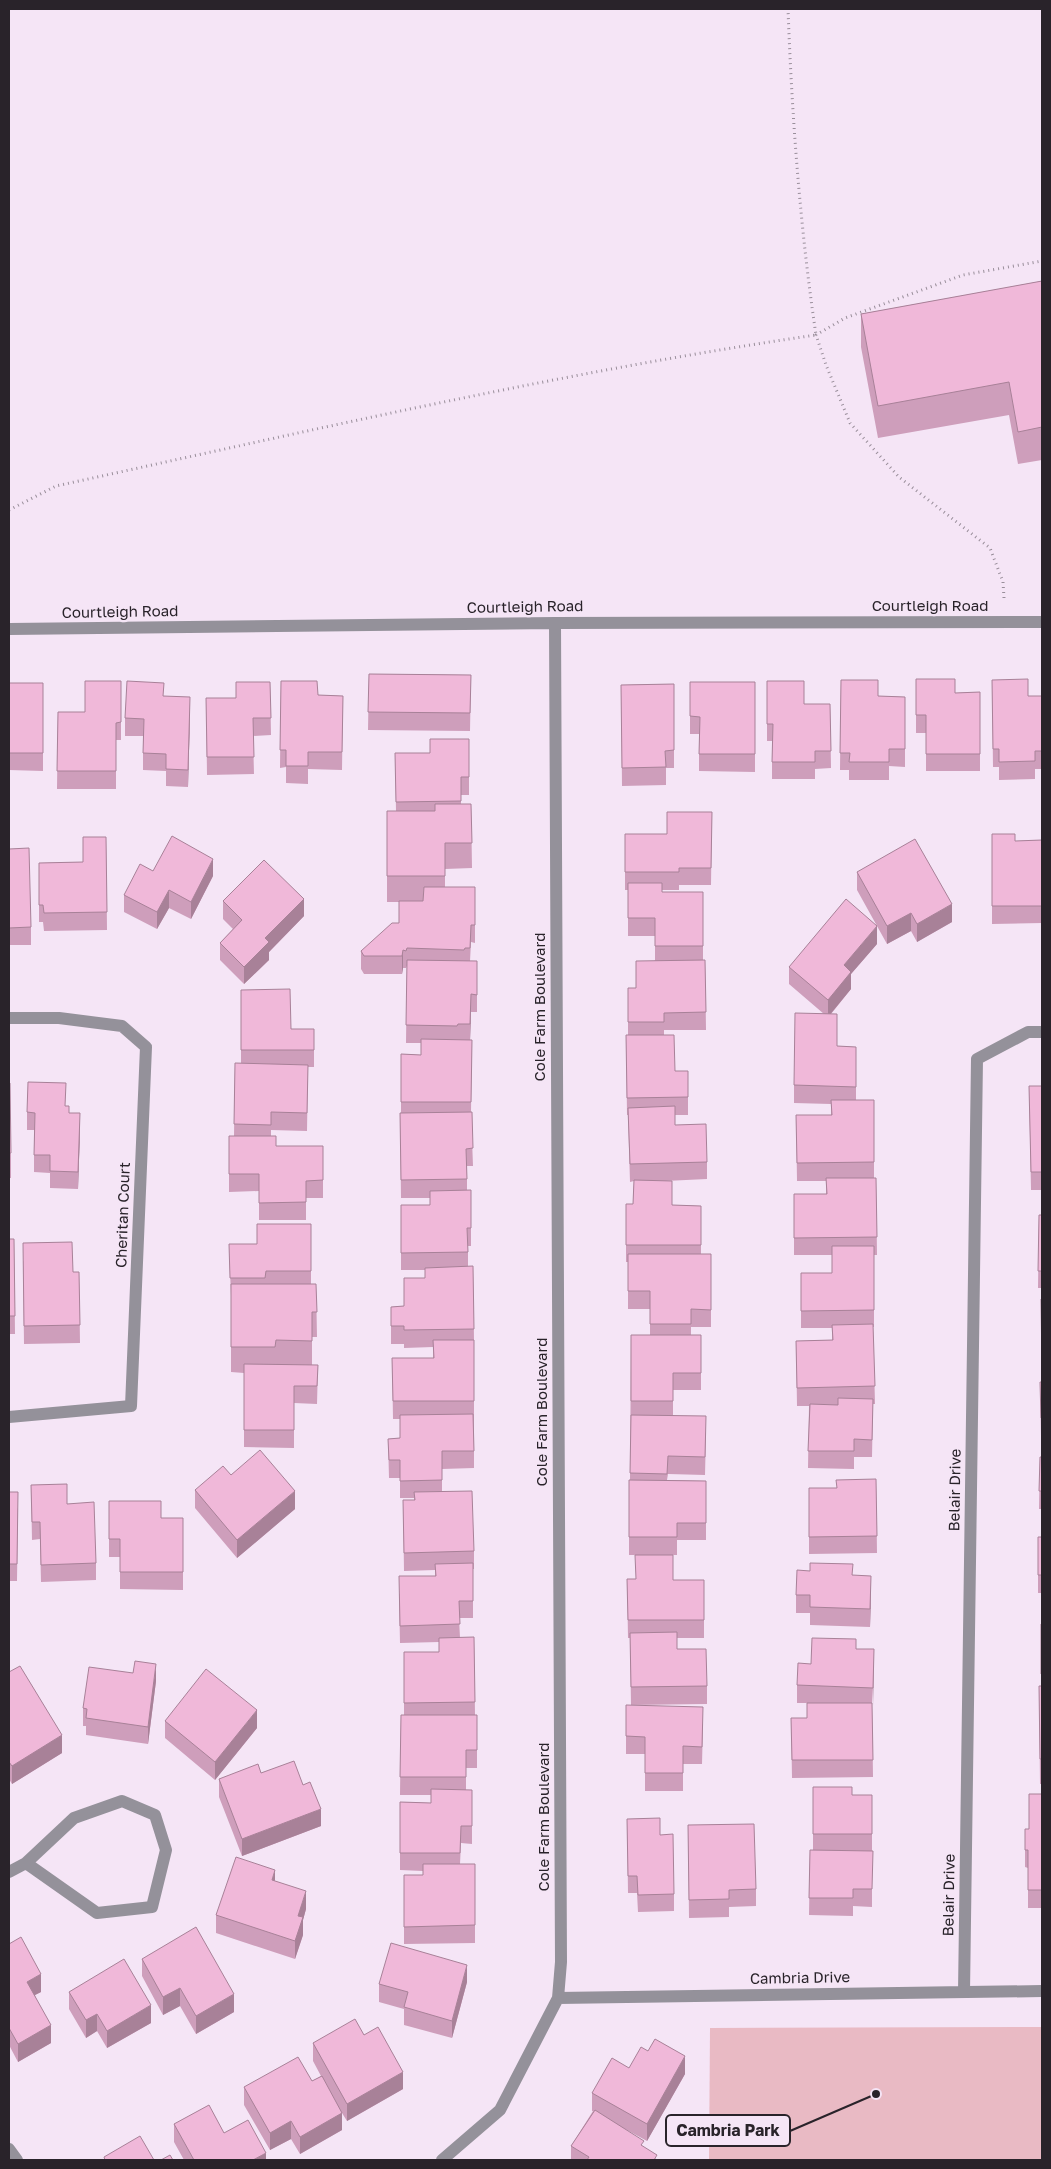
<svg xmlns="http://www.w3.org/2000/svg" width="1051" height="2169" viewBox="0 0 1051 2169" font-family="'Golos Text',sans-serif">
	<style>
		.park { fill: #e9bac4 }
		.lines { fill: none; stroke-linecap: round; stroke-linejoin: round }
		.path { stroke: #998e9a; stroke-width: 3; stroke-dasharray: 1 4; stroke-linecap: butt }
		.minor { stroke: #94919a; stroke-width: 12 }
		.wall { fill: #ce9ebb }
		.shaded-wall { fill: #a88198 }
		.building { fill: #f0b8d9; stroke: #a88198 }
		.labels { text-anchor: middle; stroke-width: 4.5; stroke-linejoin: round; paint-order: stroke }
		.street-label { font-size: 15px; fill: #29232a; stroke: #f5e5f6 }
		.leader { fill: none; stroke: #29232a; stroke-width: 2 }
		.callout-dot { fill: #29232a; stroke: #f5e5f6; stroke-width: 2 }
		.callout { fill: #f5e5f6; stroke: #29232a; stroke-width: 2 }
		.callout-label { font-size: 16px; text-anchor: middle; font-weight: bold; fill: #29232a }
	</style>
	<rect width="100%" height="100%" fill="#f5e5f6"/>
	<path class="park" d="M1042 2027V2160H709L710 2028Z"/>
	<g class="lines">
		<path class="path" d="M9 510 56 486C309 431 561 372 816 335 800 227 792 118 788 9
			M1004 598 1003 582 990 548 899 477 850 423 826 365 816 335 845 318 963 275 1042 261"/>
		<path class="minor" d="M9 629 555 623 1042 622
			M9 1018H59L122 1026 146 1047 131 1406 9 1417
			M9 1872 26 1863 74 1818 122 1801 155 1815 166 1850 152 1907 97 1913 26 1863
			M964 1992 977 1059 1028 1032H1042
			M558 1998 1042 1991
			M9 2149 17 2160
			M442 2160 500 2110 558 1998 561 1962 555 623"/>
	</g>
	<path class="wall" d="M1042 281V460L1018 464 1009 415 878 438 861 347V314Z
		M369 674 471 675 470 731 368 730Z
		M916 679 955 693 980 692V771H926V733H916Z
		M841 680 878 696 905 697V767L889 766V780H849V770H840Z
		M992 680 1028 696H1042V769H1035V779L999 780V767H993Z
		M121 681V740H116V789H57L58 712H85Z
		M281 681 318 695 343 696 342 770 308 769V784L286 783V767L280 768Z
		M767 681 804 704H830L831 768 815 769V779H772V741H767Z
		M270 682 271 735 253 736 254 774 207 775 206 698H236Z
		M690 682H755V772L699 771V734H690Z
		M9 683H43V771L9 770Z
		M674 684V768H666V785L622 786 621 685Z
		M164 696 190 715 188 787 166 786V771L143 770V736H125V718Z
		M469 739V795H461V804H471L472 868 445 869V887H475V943L471 942 470 961H477V1012H471L470 1040H472L471 1112 473 1166H467V1190H471V1246H468V1267L473 1266 474 1340V1468L442 1469V1492L474 1551V1569H473V1618H459L460 1638 474 1637 475 1715H477V1768H466V1790H472V1844L461 1843 460 1864H475V1943L404 1944V1875H423V1871L400 1870V1802L431 1803V1795H400L401 1715H404V1652H439V1642L400 1643 399 1594 435 1576V1570L404 1571 403 1500H414V1498H400V1478H389L388 1439 400 1438V1419H393L392 1358H433V1347L404 1348V1344H391V1307L404 1306V1278H425V1270H401V1205H430V1198H401L400 1113H401V1054L421 1055V1043H406L407 966 406 968H403L402 974H364L361 969V951L399 923V902H387V811H396L395 753H430Z
		M712 812 711 885H679V890H662V892H703V960H705L706 1030H664V1035L675 1071H688V1115H675V1125L707 1162V1179L665 1181 672 1205 701 1206V1254H711V1327H691V1335H701V1390H673V1415L706 1433 705 1475 668 1474 667 1480 706 1481V1540H677V1555H629V1480H630L631 1335H650V1309H628V1262H626V1204H633L634 1181 630 1182 628 1115H627L626 1035H628V988H636L655 960V936H628V890H625V834H667Z
		M992 834 1015 841 1042 840V923L992 924Z
		M106 837 107 930 44 931 43 922H39V863L83 862Z
		M9 849 31 927V945H9Z
		M857 872 952 922 917 942 911 931 887 944 857 890Z
		M213 876 191 919 169 908 157 929 124 912V895Z
		M223 901 304 916 269 952V960L244 984 220 960V943L233 929 223 919Z
		M877 944 851 974V989L831 1014 837 1046 856 1047V1100H874V1178H876L877 1255H874V1327H873L875 1404H873L872 1457H854V1469L808 1468 809 1406H797L796 1341 832 1340V1328H801V1273H832V1255H794V1194H826V1181H797L796 1115H831V1104L794 1103V1085L824 1014 789 984V967Z
		M241 990 291 1029H314V1067H308L307 1131 271 1130V1136L276 1146H323V1198H306V1220H259V1191L229 1192V1136H234L235 1063H241Z
		M9 1083 11 1153V1178H9Z
		M1029 1086H1042V1190H1031Z
		M66 1106 69 1113 80 1131 78 1189 50 1188V1173L34 1172V1130H27V1112Z
		M1039 1215H1042V1288H1038Z
		M311 1224V1284H316L317 1337H312V1365H318L317 1404 294 1403V1448L244 1447V1373L231 1372V1296L229 1244H257Z
		M9 1239H14L15 1334H9Z
		M23 1261 73 1272H79L80 1343 24 1344Z
		M1041 1299H1042V1436H1041L1040 1382H1042Z
		M1040 1457H1042V1509H1039Z
		M231 1475 295 1509 237 1558 195 1508V1490Z
		M876 1479 877 1553 809 1554V1488H836Z
		M31 1485 67 1504 96 1563V1580L41 1582 40 1539 32 1540Z
		M9 1492 18 1509 17 1581H9Z
		M109 1501 161 1518H183V1590L120 1589V1557H109Z
		M1038 1537H1042V1593H1038Z
		M810 1571 853 1575 871 1594 870 1627 810 1625V1613H796V1595Z
		M627 1579 673 1580H704V1638H677V1649L707 1686V1704L631 1705 630 1638H628Z
		M1041 1624H1042V1784H1040L1039 1686H1041Z
		M856 1649 874 1667 872 1706 873 1777 792 1778 791 1718H807V1703H797V1685L811 1664Z
		M9 1672 62 1753 12 1784 9 1779Z
		M156 1681 148 1744 86 1735V1726H83V1708Z
		M165 1721 257 1728 215 1780 165 1738Z
		M703 1724 702 1764H683V1791H645V1754H626V1736Z
		M261 1773 303 1785 321 1826 242 1856 219 1797V1779Z
		M813 1787 852 1795H872V1907L853 1906V1916L809 1915 810 1850H813Z
		M1042 1794V1908H1028V1868L1025 1867V1829H1029Z
		M627 1819 660 1835 674 1894V1911L638 1912 637 1893H628Z
		M688 1825 756 1889V1906L729 1907V1917L689 1918Z
		M275 1881 306 1909 303 1920V1935L295 1959 216 1933V1915Z
		M9 1944 41 1992 35 1995 51 2043 18 2062 9 2045Z
		M142 1959 234 2012 196 2034 180 2006 163 2015 142 1976Z
		M467 1982 452 2038 404 2025V2009L379 2002V1984Z
		M69 1992 151 2023 107 2048 97 2031 86 2038 69 2009Z
		M364 2035 403 2089 347 2121 342 2113V2130L300 2154 291 2139 270 2150 244 2105V2087L312 2081 321 2076 313 2061V2043Z
		M629 2068 685 2074 647 2141 625 2129 657 2160H571V2146L593 2111H592V2093Z
		M174 2124 224 2133 266 2160H184L174 2142Z"/>
	<path class="shaded-wall" d="M190 697V715L188 787V770Z
		M213 859V876L191 919V902Z
		M169 890V908L157 929V912Z
		M304 899V916L269 952V960L244 984V967L265 938Z
		M952 904V922L917 942V924Z
		M911 913V931L887 944V926Z
		M877 926V944L851 974V989L828 1017V1000L844 965Z
		M403 950V968L402 974V956Z
		M471 994V1012L470 1042V1024Z
		M80 1113V1131L78 1189V1172Z
		M295 1491V1509L237 1558V1540Z
		M871 1576V1594L870 1627V1609Z
		M874 1649V1667L873 1706V1688Z
		M156 1664V1681L148 1744V1727Z
		M257 1710V1728L215 1780V1762Z
		M62 1735V1753L12 1784V1766Z
		M321 1809V1826L242 1856V1839Z
		M275 1870V1888L272 1880Z
		M306 1891V1909L303 1920V1935L295 1959V1941L298 1916Z
		M467 1965V1982L452 2038V2021Z
		M41 1974V1992L27 1999V1982Z
		M180 1988V2006L163 2015V1997Z
		M234 1994V2012L196 2034V2016Z
		M151 2005V2023L107 2048V2031Z
		M97 2014V2031L86 2038V2020Z
		M51 2025V2043L18 2062V2044Z
		M685 2056V2074L647 2141V2124Z
		M403 2072V2089L347 2121V2104Z
		M342 2113V2130L300 2154V2137Z
		M291 2121V2139L270 2150V2133Z
		M266 2153V2160H253Z"/>
	<path class="building" d="M1042 281V427L1018 432 1009 382 878 406 861 314Z
		M369 674 471 675 470 713 368 712Z
		M916 679H955V693L980 692V754H926V715H916Z
		M1028 679V696H1042V751H1035V761L999 762V749H993L992 680Z
		M841 680H878V696L905 697V749H889V762H849L850 753H840Z
		M85 681H121V722L116 723V771H57L58 712H85Z
		M127 681 164 683 163 696 190 697 188 770 166 769V754L143 753 144 719 125 718Z
		M281 681H317L318 695 343 696 342 752H308V766H286V750H280Z
		M767 681H804V704H830L831 751H815V762H772L773 724H767Z
		M236 682H270L271 718H253L254 757H207L206 698H236Z
		M690 682H755V754H699L700 717 690 716Z
		M9 683H43V753H9Z
		M674 684V750L665 751 666 767 622 768 621 685Z
		M430 739H469V777H461V801L396 802 395 753H430Z
		M435 804H471L472 843H445V876H387V811H435Z
		M667 812H712L711 868H679V872H625V834H667Z
		M992 834H1015V841L1042 840V906H992Z
		M172 836 213 859 191 902 169 890 157 912 124 895 140 864 153 871Z
		M83 837H106L107 912 44 913 43 905H39V863L83 862Z
		M915 839 952 904 917 924 911 913 887 926 857 872Z
		M29 848 31 927 9 928V849Z
		M264 860 304 899 265 938 269 942 244 967 220 943 242 920 223 901Z
		M628 883H662V892H703V946H655V918H628Z
		M424 887H475V925H471L470 948H465L464 950 407 948 406 951 403 950 402 956H364L361 951 392 923H399V901H423Z
		M846 899 877 926 844 965 851 972 828 1000 789 967Z
		M407 960 477 961V995L471 994 470 1024H458L457 1026 406 1025Z
		M705 960 706 1012 664 1013V1022H628V988H636V961Z
		M290 989 291 1029H314V1050H241V990Z
		M795 1013 837 1014V1046L856 1047V1087L794 1085Z
		M626 1035H674L675 1071H688V1097L627 1098Z
		M421 1039 472 1040 471 1102H401V1054L421 1055Z
		M235 1063 308 1065 307 1113 271 1112V1125L234 1124Z
		M28 1082 66 1083 65 1106H69V1113H80L78 1172 50 1171V1155H34L35 1113 27 1112Z
		M9 1083H10L11 1153H9Z
		M1029 1086H1042V1172H1031Z
		M831 1100H874V1162L797 1163 796 1115H832Z
		M675 1106V1125L706 1124 707 1162 630 1164 628 1108Z
		M472 1112 473 1148 466 1149 467 1179 401 1180 400 1113Z
		M229 1136H276V1146H323V1180L306 1181V1202L259 1203V1174H229Z
		M826 1178H876L877 1237 794 1238V1194H827Z
		M634 1180 672 1181V1205L701 1206V1245H626V1204H633Z
		M471 1190V1228H467L468 1252 401 1253V1205H430V1191Z
		M1039 1215H1042V1271H1038Z
		M257 1224H311V1271H266L265 1278H230L229 1244H257Z
		M9 1239H14L15 1316H9Z
		M72 1242 73 1272H79L80 1325 24 1326 23 1243Z
		M832 1246H874V1310L801 1311V1273H832Z
		M628 1254H711V1310L691 1309V1324H650V1291H628Z
		M473 1266 474 1329 404 1330V1326H391V1307L404 1306V1278H425V1268Z
		M231 1284H316L317 1312H312V1341L276 1340 275 1347H231Z
		M1041 1299H1042V1369Z
		M873 1324 875 1386 797 1388 796 1341 833 1340 832 1325Z
		M631 1335H701V1373H673V1401H631Z
		M433 1340H474V1401H393L392 1358H434Z
		M244 1364 318 1365 317 1386H294V1430H244Z
		M1040 1382H1042V1418H1041Z
		M838 1398 873 1399 872 1440 854 1439V1451H808L810 1404 838 1405Z
		M473 1414 474 1451H442V1480L400 1481V1460H389L388 1439 400 1438V1415Z
		M631 1415 706 1416 705 1457 668 1456 667 1474 630 1473Z
		M260 1450 295 1491 237 1540 195 1490 223 1466 231 1475Z
		M1040 1457H1042V1491H1039Z
		M876 1479 877 1536 809 1537V1488H837L836 1480Z
		M629 1480 706 1481V1523H677V1537H629Z
		M67 1484V1504L94 1502 96 1563 41 1565 40 1522H32L31 1485Z
		M472 1491 474 1551 404 1553 403 1500H415L414 1492Z
		M9 1492H18L17 1564H9Z
		M109 1501H161V1518H183V1572H120V1539H109Z
		M1038 1537H1042V1575H1038Z
		M635 1555H673V1580H704V1620H628L627 1579H636Z
		M473 1563V1601H459L460 1624 400 1626 399 1576H436L435 1564Z
		M810 1563 853 1564 852 1575 871 1576 870 1609 810 1607V1595H796L797 1570 810 1571Z
		M1041 1624H1042V1674H1041Z
		M677 1632V1649H706L707 1686 631 1687 630 1633Z
		M474 1637 475 1702 404 1703V1652H439V1638Z
		M812 1638 856 1639V1649H874L873 1688 797 1685 798 1663 811 1664Z
		M135 1661 156 1664 148 1727 86 1718 87 1709 83 1708 89 1667 133 1673Z
		M20 1666 62 1735 12 1766 9 1762V1672Z
		M206 1669 257 1710 215 1762 165 1721Z
		M1039 1686H1042V1759H1040Z
		M807 1703H872L873 1760H792L791 1718H807Z
		M626 1705 703 1707 702 1747 683 1746V1773H645V1737L626 1736Z
		M401 1715H477V1750H466V1777H400Z
		M294 1761 303 1785 310 1782 321 1809 242 1839 219 1779 258 1764 261 1773Z
		M813 1787H852V1795H872V1834H813Z
		M431 1789 472 1790V1826H461L460 1853H400V1802L431 1803Z
		M1029 1794H1042V1890H1028V1850H1025V1829H1029Z
		M660 1818V1835L673 1834 674 1894 638 1895 637 1876H628L627 1819Z
		M754 1824 756 1889 729 1890V1899L689 1900 688 1825Z
		M810 1850 873 1851 872 1889H853V1898H809Z
		M236 1857 275 1870 272 1880 306 1891 298 1916 303 1917 295 1941 216 1915Z
		M423 1864H475V1925L404 1927V1875H423Z
		M196 1927 234 1994 196 2016 180 1988 163 1997 142 1959Z
		M21 1937 41 1974 27 1982 51 2025 18 2044 9 2028V1944Z
		M391 1943 467 1965 452 2021 404 2007 408 1992 379 1984Z
		M124 1959 151 2005 107 2031 97 2014 86 2020 69 1992Z
		M355 2019 364 2035 378 2027 403 2072 347 2104 313 2043Z
		M655 2039 685 2056 647 2124 592 2093 612 2058 629 2068 641 2047 648 2051Z
		M298 2057 312 2081 322 2076 342 2113 300 2137 291 2121 270 2133 244 2087Z
		M209 2105 224 2133 248 2120 266 2153 253 2160H194L174 2124Z
		M595 2110 644 2141 641 2145 657 2155 654 2160H587L589 2157 571 2146Z
		M140 2136 154 2160H105L104 2157Z
		M170 2155 173 2160H161Z"/>
	<g class="labels">
		<g class="street-label">
			<text x="930" y="611">Courtleigh Road</text>
			<text transform="translate(525 607) rotate(-1)" y="5">Courtleigh Road</text>
			<text transform="translate(120 612) rotate(-1)" y="5">Courtleigh Road</text>
			<text transform="translate(540 1007) rotate(-90)" y="5">Cole Farm Boulevard</text>
			<text transform="translate(123 1215) rotate(-88)" y="5">Cheritan Court</text>
			<text transform="translate(542 1412) rotate(-90)" y="5">Cole Farm Boulevard</text>
			<text transform="translate(955 1490) rotate(-89)" y="5">Belair Drive</text>
			<text transform="translate(544 1817) rotate(-90)" y="5">Cole Farm Boulevard</text>
			<text transform="translate(949 1895) rotate(-89)" y="5">Belair Drive</text>
			<text transform="translate(800 1978) rotate(-1)" y="5">Cambria Drive</text>
		</g>
	</g>
	<path class="leader" d="M876 2094L790 2131"/>
	<circle class="callout-dot" cx="876" cy="2094" r="5"/>
	<rect class="callout" x="666" y="2115" width="124" height="31" rx="5"/>
	<g class="callout-label">
		<text x="728" y="2136">Cambria Park</text>
	</g>
	<rect width="1051" height="2169" fill="none" stroke="#29232a" stroke-width="20"/>
</svg>
